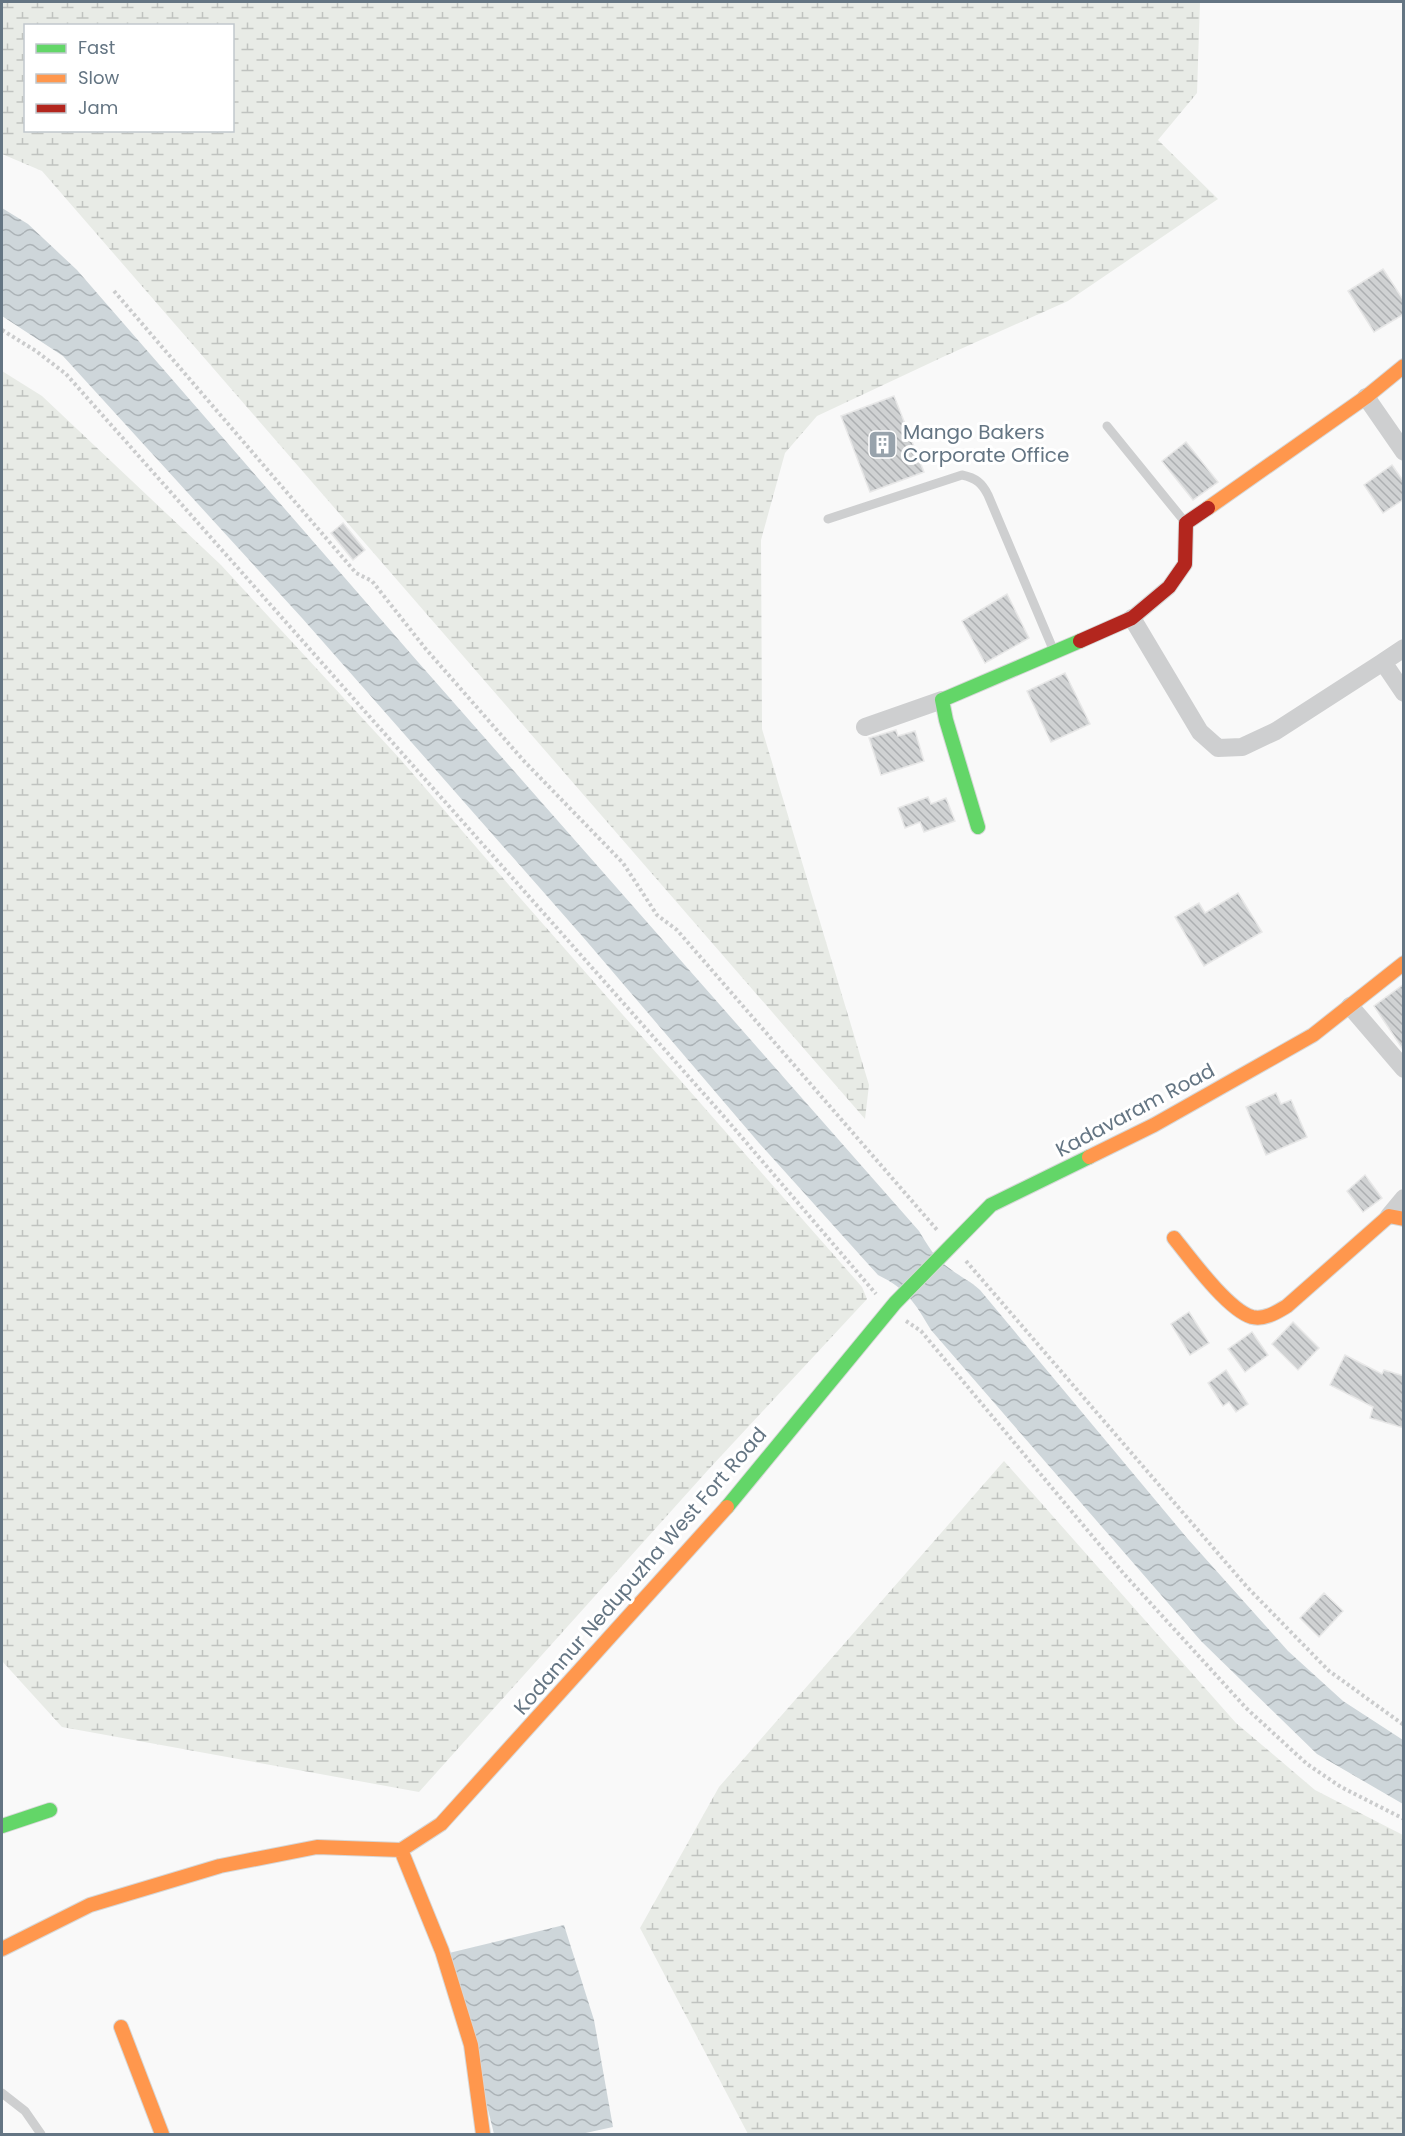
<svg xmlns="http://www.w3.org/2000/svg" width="1405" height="2136" viewBox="0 0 1405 2136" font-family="Poppins,sans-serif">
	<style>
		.wetland { fill: url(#wetland-marsh); fill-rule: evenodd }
		.water { fill: url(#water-waves) }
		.building { fill: url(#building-back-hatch); stroke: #e8e8e8; stroke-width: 1.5 }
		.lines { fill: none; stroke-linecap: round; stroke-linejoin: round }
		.fast-casing { stroke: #d6d7d7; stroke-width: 16 }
		.slow-casing { stroke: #d6d7d7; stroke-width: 16 }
		.jam-casing { stroke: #d6d7d7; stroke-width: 16 }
		.path { stroke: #cbcccd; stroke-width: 4; stroke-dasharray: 3 3; stroke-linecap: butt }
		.lane { stroke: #cecfd0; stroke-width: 9 }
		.street { stroke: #cecfd0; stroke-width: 18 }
		.fast { stroke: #63d668; stroke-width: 14 }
		.slow { stroke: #ff974d; stroke-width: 14 }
		.jam { stroke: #b3261e; stroke-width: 14 }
		.labels { text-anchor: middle; stroke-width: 6; stroke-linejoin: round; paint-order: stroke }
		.poi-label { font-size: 20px; fill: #647583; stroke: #fff; text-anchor: start }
		.street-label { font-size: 20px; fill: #647583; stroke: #fff }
	</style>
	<defs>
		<pattern id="wetland-marsh" width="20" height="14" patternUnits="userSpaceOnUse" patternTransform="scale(1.5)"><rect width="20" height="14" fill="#e8ebe6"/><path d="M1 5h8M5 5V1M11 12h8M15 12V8" fill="none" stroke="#c0c3c0"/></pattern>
		<pattern id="water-waves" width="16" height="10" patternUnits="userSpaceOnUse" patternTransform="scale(1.5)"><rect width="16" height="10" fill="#ced6da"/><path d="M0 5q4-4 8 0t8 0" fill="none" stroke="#abb2b6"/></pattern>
		<pattern id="building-back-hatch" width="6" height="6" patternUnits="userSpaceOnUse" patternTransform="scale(1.5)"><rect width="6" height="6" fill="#d0d2d3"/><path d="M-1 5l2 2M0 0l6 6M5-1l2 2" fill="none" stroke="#acafb1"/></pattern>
	</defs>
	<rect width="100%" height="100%" fill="#f9f9f9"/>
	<path class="wetland" d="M2 2H1200L1197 93 1158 140 1218 199 1068 301 945 356 817 416 785 453 761 540 762 729 869 1085 865 1119 42 171 2 154ZM26 26H232V130H26Z
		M2 371 42 396 221 565 401 760 514 891 862 1287 867 1299 708 1470 419 1792 62 1727 2 1661Z
		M1004 1461 1236 1723 1315 1790 1403 1835V2134H748L640 1928 719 1787Z"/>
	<path class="water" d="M2 208 28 224 77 270 418 662 919 1231C927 1244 935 1259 949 1268 959 1276 970 1281 980 1290L1187 1538 1288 1651 1343 1701 1403 1740V1804L1317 1754 1201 1641 931 1330C915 1303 907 1289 878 1275L759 1143 583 937 302 618 63 356 2 316Z
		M564 1925 594 2020 613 2127 581 2134H494L449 1953Z"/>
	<path class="building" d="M1383 269 1404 301V314L1374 332 1348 291Z
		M894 396 924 472 870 492 841 416Z
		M1186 442 1218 482 1193 500 1162 461Z
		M1392 465 1404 482V499L1383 513 1364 485Z
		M343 523 365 550 353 560 331 533Z
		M1007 594 1029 638 985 663 962 621Z
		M1065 673 1090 724 1051 742 1027 691Z
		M896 730 898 736 915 731 924 761 881 775 869 738Z
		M928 797 931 804 946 798 955 821 924 832 920 822 905 828 898 808Z
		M1238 893 1262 932 1204 966 1175 917 1199 903 1205 913Z
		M1404 984V1051L1374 1006Z
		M1276 1093 1281 1104 1291 1100 1307 1137 1266 1155 1246 1107Z
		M1365 1175 1382 1198 1363 1212 1347 1191Z
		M1189 1312 1209 1343 1190 1355 1171 1324Z
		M1293 1322 1319 1348 1298 1370 1272 1344Z
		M1252 1332 1268 1355 1245 1372 1228 1349Z
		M1345 1355 1382 1374 1384 1370 1404 1376V1428L1370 1418 1373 1407 1330 1385Z
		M1226 1370 1248 1404 1236 1412 1229 1402 1223 1406 1208 1383Z
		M1324 1593 1343 1611 1319 1637 1300 1618Z"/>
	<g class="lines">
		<defs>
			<path id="fast" d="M978 827 946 720 942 700 1080 641
				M727 1507 895 1303 991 1205 1089 1157
				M2 1826 50 1810"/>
			<path id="slow" d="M1208 508 1366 397 1404 366
				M1089 1157 1154 1125 1313 1035 1404 963
				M1174 1238C1190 1258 1228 1310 1252 1317 1265 1320 1277 1312 1287 1306L1389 1216 1404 1219
				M401 1850 441 1824 727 1507
				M401 1850 442 1951 471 2045 483 2134
				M2 1949 90 1905 220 1866 317 1847 401 1850
				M121 2027 162 2134"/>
			<path id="jam" d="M1080 641 1132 618 1169 587 1185 564 1186 523 1208 508"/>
		</defs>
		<use href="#fast" class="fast-casing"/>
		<use href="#slow" class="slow-casing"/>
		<use href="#jam" class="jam-casing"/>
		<path class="path" d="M114 291 356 573 372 581 425 648 523 760 623 863 657 915 677 930 938 1231
			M2 330 36 351 66 374 727 1120 876 1294
			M966 1261 1247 1587 1329 1671 1404 1725
			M906 1321 921 1331 1124 1574 1246 1708 1307 1764 1341 1787 1404 1819"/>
		<path class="lane" d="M1107 426 1185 522
			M828 519 962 475C976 478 982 483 988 495L1053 649
			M2 2093 25 2111 41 2134"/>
		<path class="street" d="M1366 397 1404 452
			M1132 618 1200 732 1218 748 1242 747 1276 731 1383 662 1404 693
			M1383 662 1404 648
			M865 727 942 700
			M1350 1006 1404 1069
			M1389 1216 1404 1198"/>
		<use href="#fast" class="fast"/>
		<use href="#slow" class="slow"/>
		<use href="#jam" class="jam"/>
	</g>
	<defs>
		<symbol id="building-square" viewBox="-11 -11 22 22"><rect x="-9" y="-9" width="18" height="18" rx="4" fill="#98a3ac" stroke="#fff"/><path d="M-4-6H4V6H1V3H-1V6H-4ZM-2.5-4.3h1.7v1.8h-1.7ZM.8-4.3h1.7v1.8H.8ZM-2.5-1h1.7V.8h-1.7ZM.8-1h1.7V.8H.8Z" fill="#fff"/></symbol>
	</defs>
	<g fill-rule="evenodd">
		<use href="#building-square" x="866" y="428" width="33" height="33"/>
	</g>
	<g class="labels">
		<g class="poi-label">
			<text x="903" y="439">Mango Bakers<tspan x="903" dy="23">Corporate Office</tspan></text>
		</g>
		<g class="street-label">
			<text transform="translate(1135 1110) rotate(-28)" y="7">Kadavaram Road</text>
			<text transform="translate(640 1571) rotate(-49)" y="7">Kodannur Nedupuzha West Fort Road</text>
		</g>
	</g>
	<rect width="1405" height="2136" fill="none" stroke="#647583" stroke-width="6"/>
	<rect x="24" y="24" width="210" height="108" fill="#ffffff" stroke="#c1c8cd" stroke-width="1.5"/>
	<rect x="36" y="44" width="30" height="9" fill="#63d668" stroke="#c1c8cd" stroke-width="1.5"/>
	<text x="78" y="54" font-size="18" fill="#647583">Fast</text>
	<rect x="36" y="74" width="30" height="9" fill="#ff974d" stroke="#c1c8cd" stroke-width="1.5"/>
	<text x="78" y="84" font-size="18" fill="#647583">Slow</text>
	<rect x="36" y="104" width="30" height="9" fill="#b3261e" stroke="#c1c8cd" stroke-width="1.5"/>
	<text x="78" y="114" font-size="18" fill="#647583">Jam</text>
</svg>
